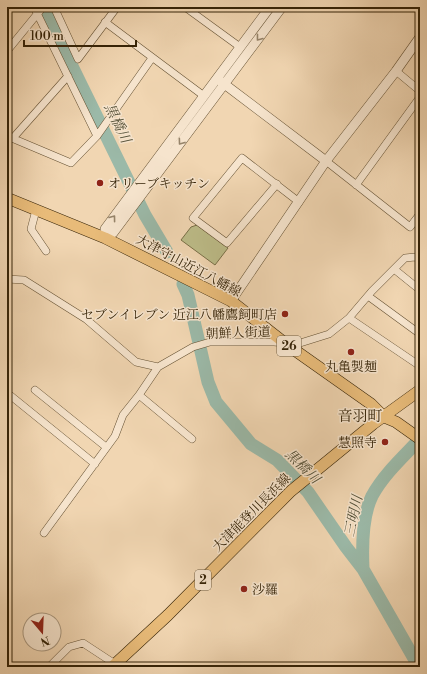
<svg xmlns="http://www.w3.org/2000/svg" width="427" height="674" viewBox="0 0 427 674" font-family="'Libre Bodoni','Noto Serif JP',serif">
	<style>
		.green { fill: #bdbd89; stroke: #797048 }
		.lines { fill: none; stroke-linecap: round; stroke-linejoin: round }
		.river { stroke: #9bb9a8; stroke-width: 13 }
		.minor-casing { stroke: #645032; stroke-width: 8 }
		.tertiary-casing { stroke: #645032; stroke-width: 10 }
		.primary-casing { stroke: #352307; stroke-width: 12 }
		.minor { stroke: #f6e4cd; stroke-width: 7 }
		.tertiary { stroke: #f6e4cd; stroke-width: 9 }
		.primary { stroke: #e8bb79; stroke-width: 11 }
		.oneway { stroke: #96846a }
		.poi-dot { fill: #8f2418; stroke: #f6e4cd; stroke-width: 1.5 }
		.labels { text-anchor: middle; stroke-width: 3; stroke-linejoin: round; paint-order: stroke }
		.shield { fill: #f6e4cd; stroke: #6f5d42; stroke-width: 1 }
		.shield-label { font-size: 12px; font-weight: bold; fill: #352307 }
		.poi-label { font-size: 13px; fill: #352307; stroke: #f6e4cd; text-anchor: start }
		.street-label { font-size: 13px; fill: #352307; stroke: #f6e4cd }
		.water-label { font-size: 14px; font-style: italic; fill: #545037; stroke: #f6e4cd }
		.quarter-label { font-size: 15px; fill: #352307; stroke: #f6e4cd }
	</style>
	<rect width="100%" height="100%" fill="#f1d6b2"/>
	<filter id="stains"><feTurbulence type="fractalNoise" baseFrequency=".005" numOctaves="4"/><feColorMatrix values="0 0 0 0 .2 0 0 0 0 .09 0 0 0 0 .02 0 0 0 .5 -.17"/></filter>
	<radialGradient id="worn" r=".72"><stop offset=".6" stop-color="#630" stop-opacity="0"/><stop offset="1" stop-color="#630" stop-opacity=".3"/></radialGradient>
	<path class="green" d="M197 225 228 248 215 265 181 240 191 227Z"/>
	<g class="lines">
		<path class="river" d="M43 7 145 215 167 252
			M183 284 188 295 208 382 216 402 251 444 277 460 308 492 346 547 363 569 419 667
			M363 569C362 547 362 516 372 496 384 474 404 456 420 439"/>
		<defs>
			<path id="minor" d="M34 7 97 136
				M54 7 78 59 117 7
				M185 7 240 47
				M105 22 204 96
				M7 51 43 7
				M396 71 420 91
				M7 136 71 163 97 136 152 58
				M13 138 68 76
				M326 161 410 227 420 214
				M277 184 227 243 193 218 242 158 299 202
				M356 185 420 97
				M36 210 31 229 46 251
				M394 269 420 290
				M7 279 24 280 86 319 136 362 158 367 193 347 210 342H274L297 344 329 334 349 318 372 291 405 258 415 257 420 259
				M368 296 420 334
				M349 318 420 366
				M35 390 106 447
				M139 395 158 367
				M11 396 95 464
				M44 533 115 436 123 415 139 395 192 439
				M49 667 69 647 83 643 115 664"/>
			<path id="tertiary" d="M219 80 326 161
				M105 238 113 233 282 7
				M105 238V229L270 7
				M231 301 326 161 396 71 420 37"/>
			<path id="primary" d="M7 198 105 238 231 301 286 344 371 404 384 417 396 422 420 439
				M112 667 168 615 291 491 373 424 420 390"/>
		</defs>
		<use href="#minor" class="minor-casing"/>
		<use href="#tertiary" class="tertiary-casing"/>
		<use href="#primary" class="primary-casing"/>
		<use href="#minor" class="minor"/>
		<use href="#tertiary" class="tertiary"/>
		<use href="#primary" class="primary"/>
	</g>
	<defs><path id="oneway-chevron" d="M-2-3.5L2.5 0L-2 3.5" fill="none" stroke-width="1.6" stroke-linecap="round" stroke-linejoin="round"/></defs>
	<g class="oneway">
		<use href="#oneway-chevron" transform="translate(259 38) rotate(128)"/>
		<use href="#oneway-chevron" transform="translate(181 142) rotate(126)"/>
		<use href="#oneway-chevron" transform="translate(113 218) rotate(-53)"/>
	</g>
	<g class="poi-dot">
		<circle cx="100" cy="183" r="4"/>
		<circle cx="285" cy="314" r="4"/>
		<circle cx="351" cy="352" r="4"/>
		<circle cx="385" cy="442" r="4"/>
		<circle cx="244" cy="589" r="4"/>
	</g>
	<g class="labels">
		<g class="shield">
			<rect x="277" y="336" width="24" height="20" rx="3"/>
			<rect x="195" y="570" width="16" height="20" rx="3"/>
		</g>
		<g class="shield-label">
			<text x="289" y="350">26</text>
			<text x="203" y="584">2</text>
		</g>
		<g class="poi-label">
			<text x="108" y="188">オリーブキッチン</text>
			<text x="277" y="319" text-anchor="end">セブンイレブン 近江八幡鷹飼町店</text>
			<text x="351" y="371" text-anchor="middle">丸亀製麺</text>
			<text x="377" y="447" text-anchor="end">慧照寺</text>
			<text x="252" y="594">沙羅</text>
		</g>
		<g class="street-label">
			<text transform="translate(189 265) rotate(28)" y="5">大津守山近江八幡線</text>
			<text transform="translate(238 332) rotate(-2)" y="5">朝鮮人街道</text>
			<text transform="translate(251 512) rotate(-45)" y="5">大津能登川長浜線</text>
		</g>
		<g class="water-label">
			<text transform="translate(118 123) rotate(64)" y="5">黒橋川</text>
			<text transform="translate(303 466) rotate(45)" y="5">黒橋川</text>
			<text transform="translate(353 516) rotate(-78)" y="5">三明川</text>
		</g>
		<g class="quarter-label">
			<text x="360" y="421">音羽町</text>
		</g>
	</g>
	<rect width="427" height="674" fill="none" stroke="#f1d6b2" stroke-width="24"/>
	<rect x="8" y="8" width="411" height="658" fill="none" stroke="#352307" stroke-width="2"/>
	<rect x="12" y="12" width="403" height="650" fill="none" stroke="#352307"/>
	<g transform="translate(42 632) rotate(161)"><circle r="19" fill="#f6e4cd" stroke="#a9977e"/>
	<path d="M0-3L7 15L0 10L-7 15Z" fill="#8f2418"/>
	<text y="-6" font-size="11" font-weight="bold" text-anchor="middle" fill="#352307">N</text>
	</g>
	<path d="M24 40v6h112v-6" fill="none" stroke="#352307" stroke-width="2"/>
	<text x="30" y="40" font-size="12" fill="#352307" stroke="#f6e4cd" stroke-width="3" paint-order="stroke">100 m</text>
	<rect width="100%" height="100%" filter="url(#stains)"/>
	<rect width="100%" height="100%" fill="url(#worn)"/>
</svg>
